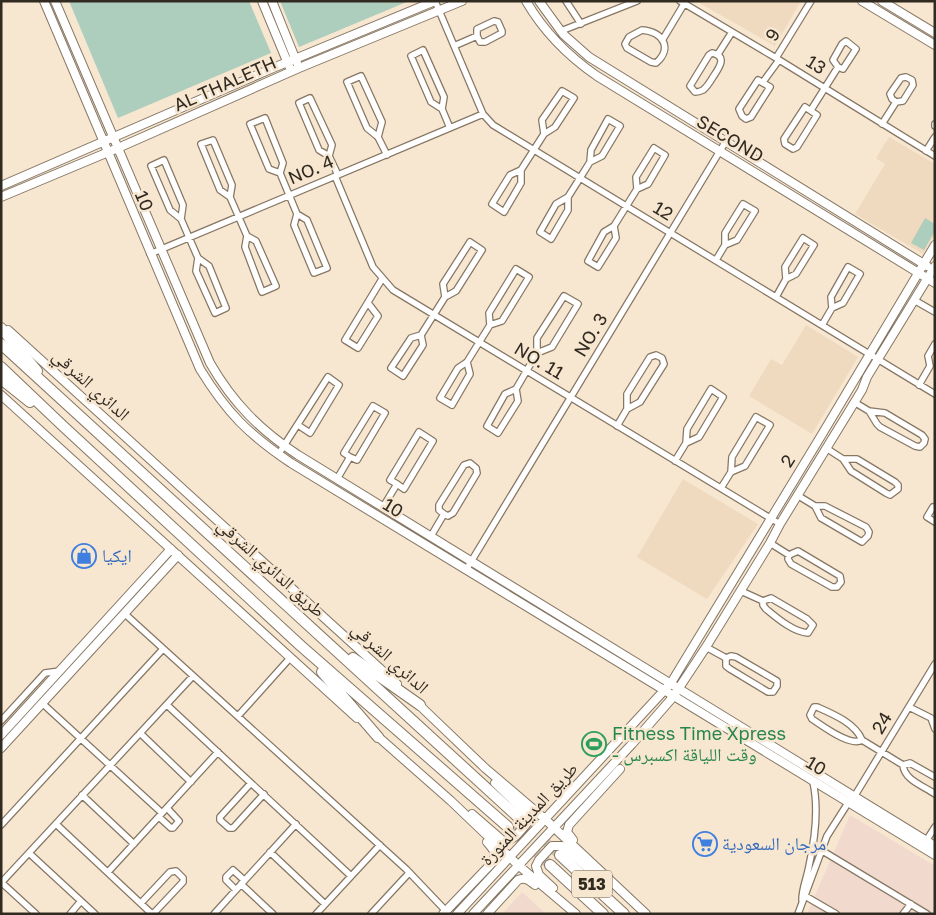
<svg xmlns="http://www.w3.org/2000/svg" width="936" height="915" viewBox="0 0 936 915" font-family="'Golos Text','Noto Naskh Arabic',sans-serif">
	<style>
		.commercial { fill: #f1d9ce }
		.built { fill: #f0dabf }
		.green { fill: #adcdbd }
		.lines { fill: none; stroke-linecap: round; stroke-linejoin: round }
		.highway-tunnel { stroke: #cfc0ad; stroke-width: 10; stroke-dasharray: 10 5; stroke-linecap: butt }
		.street-casing { stroke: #867764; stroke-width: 8 }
		.secondary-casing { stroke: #867764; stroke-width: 10 }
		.highway-casing { stroke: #867764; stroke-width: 12 }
		.street { stroke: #fff; stroke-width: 5.5 }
		.secondary { stroke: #fff; stroke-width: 8 }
		.highway { stroke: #fff; stroke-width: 10 }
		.labels { text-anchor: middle; stroke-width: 5; stroke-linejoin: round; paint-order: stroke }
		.shield { fill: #f7e6d0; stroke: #6c6256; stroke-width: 1 }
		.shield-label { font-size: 16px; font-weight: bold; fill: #302a21 }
		.street-label { font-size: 18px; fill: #302a21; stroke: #f7e6d0 }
		.shop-label { font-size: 18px; fill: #366cbe; stroke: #f7e6d0; text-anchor: start }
		.leisure-label { font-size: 18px; fill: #27864d; stroke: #f7e6d0; text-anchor: start }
	</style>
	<rect width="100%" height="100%" fill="#f7e6d0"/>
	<path class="commercial" d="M850 815 935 866V914H807Z
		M522 892 546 914H502Z"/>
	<path class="built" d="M696 1H801L775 46Z
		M889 137 935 164V234L923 254 855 214 885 164 876 158Z
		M806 325 858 357 812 434 749 396 771 359 782 365Z
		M683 479 758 524 707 599 637 557Z"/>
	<path class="green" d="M69 1H249L271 53 118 118Z
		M280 1H409L299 47Z
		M925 218 935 224V231L924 250 911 243Z"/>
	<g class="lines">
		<path class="highway-tunnel" d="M518 817 560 855
			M508 827 550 865"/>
		<defs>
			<path id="street" d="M435 1 483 114 493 125 935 394
				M566 1 581 24
				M680 1 776 58 935 156
				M494 21 498 22 502 31V33L485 42H480L477 36V29Z
				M642 30C663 32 673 48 656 63L651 62 627 48 625 44 629 37Z
				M561 31 637 1
				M663 39 684 4
				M846 41 856 49 843 69 838 67 833 60 842 44Z
				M454 46 477 36
				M712 53C728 56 719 68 713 77 710 82 707 87 703 90 699 92 699 92 695 92L690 86 709 55Z
				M718 54 732 32
				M776 58 811 1
				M906 77 912 80 913 85 903 101 896 102 892 99 890 94 901 78Z
				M758 80 770 87 751 117 746 119 742 116 739 109Z
				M763 82 779 60
				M805 107 817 115 797 147 793 149 785 144 784 139Z
				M442 109 431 102 411 56 423 50 444 97 442 109 450 128
				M811 110 838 67
				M882 124 896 102
				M935 124V126
				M378 137 382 122 361 76 347 82 367 128 378 137 387 155
				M926 151 935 137
				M329 156 332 145 310 98 299 103 319 150 329 156 338 175
				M521 170V183L504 212 492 204 510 175 521 170 544 134 555 127 574 98 562 91 542 120 544 134
				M280 173 283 163 265 118 250 124 269 169 280 173 297 214 307 220 327 268 314 273 294 225 297 214
				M335 176 373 267 393 290 780 524
				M230 197 232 185 213 140 201 144 220 190 230 197 247 236 256 241 276 286 262 292 245 247 247 236
				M568 197V210L551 239 540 232 556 204 568 197 580 178 590 162 591 150 608 119 620 126 602 156 590 162
				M181 219 183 205 164 160 151 166 170 210 181 219 198 258 209 266 226 308 215 313 196 271 198 258
				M614 226 616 238 598 267 588 261 604 232 614 226 637 189 648 184 665 155 654 148 636 177 637 189
				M150 254 483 114
				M716 260 725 245V233L743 204 755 211 737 240 725 245
				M776 297 786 279 785 267 803 238 814 245 796 274 786 279
				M914 300 935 312
				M368 303 378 316 358 348 345 340 382 279
				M822 325 832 308 831 297 848 267 860 274 843 303 832 308
				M421 335 423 345 403 376 391 368 411 338 421 335 445 297 443 284 470 242 482 250 456 291 445 297
				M467 362 470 374 452 405 440 398 458 368 467 362 490 325 489 313 516 269 529 277 502 321 490 325
				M919 385 930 366 928 356 935 344
				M516 389 518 401 498 433 487 426 505 394 516 389 537 353V338L564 296 578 304 552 347 537 353
				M854 402 869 411 877 424 880 427 915 446 920 447 924 443 925 439 922 435 885 413 869 411
				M617 426 627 409V394L650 357 656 355 662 358 664 364 640 402 627 409
				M826 448 843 459 851 471 886 493 890 495 898 489V485L895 482 857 459H843
				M278 455 328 377 339 385 310 433 298 425
				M675 461 686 443 687 429 711 389 723 397 699 437 686 443
				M337 479 350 457 357 460 385 413 373 406 344 453 350 457
				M721 488 731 472 732 457 756 417 770 425 745 466 731 472
				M797 495 815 506 821 518 862 542 868 536 869 532 866 527 825 506H815
				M383 507 397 484 404 489 433 441 419 432 390 480 397 484
				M935 508 933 507 927 517 935 522
				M431 536 444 514 448 516 453 513 477 473 476 468 470 463 464 465 439 505V510L444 514
				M770 543 789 555 788 559 791 564 832 587H837L841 582 840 576 798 551 789 555
				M466 570 726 141
				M741 591 763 601V605L766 609C777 618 793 632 808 633L813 625 807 619 771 598 763 601
				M125 614 406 869 446 911
				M706 647 726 658V666L730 669 768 692H773L777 686V681L736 657 731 656 726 658
				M42 703 162 813
				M167 705 351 876
				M909 707 931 718 935 729
				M238 716 290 658
				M1 721 45 673 60 671
				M140 733 191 782
				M862 740C850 747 823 726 812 719L810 715 814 707H817C833 714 855 723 862 740L903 765C904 780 924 786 935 794
				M903 765 910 763 935 777
				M251 783 220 817V820L229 828H233L264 794
				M82 795 134 844
				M854 797 935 664
				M159 817 171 828H173L179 821 167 808
				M56 824 152 914
				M1 825 163 649
				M926 841 935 827
				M821 850 927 914
				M270 852 325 904
				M29 853 95 914
				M108 872 218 752
				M1 883 193 676
				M2 883 36 914
				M241 884 273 914
				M236 890 226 880V877L233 870 244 880
				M805 896 836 914
				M802 900C802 888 807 878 809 866 815 839 819 809 813 782
				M141 903 170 872 176 871 183 878V882L153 914
				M70 914 81 901
				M214 914 296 824
				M316 914 380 845
				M371 914 409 873
				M798 914 827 836 848 803
				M903 914 911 904"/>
			<path id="secondary" d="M44 1 200 369C227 413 248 434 291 463L935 855
				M55 1 210 363C233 403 260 430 298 455L935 846
				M262 1 289 66
				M272 1 297 63
				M526 1C544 32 568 56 597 76L935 283
				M539 1 563 34 589 57 927 266
				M862 1 935 45
				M882 1 935 33
				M1 186 273 68 435 1
				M1 197 118 148 299 68 462 1
				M8 330 397 684
				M1 395 357 718
				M416 702 485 768 546 820 646 914
				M375 734 451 801 518 865 576 914
				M1 735 171 549
				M1 748 178 555
				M472 814 502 840C513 843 520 831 527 823L526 813 495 783
				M573 840 567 832 569 825 620 769
				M553 888 539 875 536 866 539 860 552 846H562L597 876 607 881
				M443 914 492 863C497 853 494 850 487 842
				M457 914 671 683 821 436 935 245
				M473 914 632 744 673 697 706 647 770 543 780 524 862 390 867 377 935 266
				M487 914 518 880C525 877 529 880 535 885"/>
			<path id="highway" d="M1 328 37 371
				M1 344 518 817
				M1 367 63 426 301 646 508 827
				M1 379 30 402
				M353 658 420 705
				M322 672 378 737
				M560 855 624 914
				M550 865 603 914"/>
		</defs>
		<use href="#street" class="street-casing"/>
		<use href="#secondary" class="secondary-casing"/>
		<use href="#highway" class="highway-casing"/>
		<use href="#street" class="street"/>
		<use href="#secondary" class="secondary"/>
		<use href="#highway" class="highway"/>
	</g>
	<defs>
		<symbol id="shop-ring" viewBox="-11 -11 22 22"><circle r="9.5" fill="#f7e6d0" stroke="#3f7fe0" stroke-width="1.5"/><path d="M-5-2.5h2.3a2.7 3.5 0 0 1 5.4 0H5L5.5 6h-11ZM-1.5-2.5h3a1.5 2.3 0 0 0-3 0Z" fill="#3f7fe0"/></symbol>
		<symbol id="stadium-ring" viewBox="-11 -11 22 22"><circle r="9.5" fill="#f7e6d0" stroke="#2e9e5b" stroke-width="1.5"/><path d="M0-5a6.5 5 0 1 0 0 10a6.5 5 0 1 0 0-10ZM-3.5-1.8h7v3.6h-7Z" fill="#2e9e5b"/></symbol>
		<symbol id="supermarket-ring" viewBox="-11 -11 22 22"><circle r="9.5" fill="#f7e6d0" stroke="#3f7fe0" stroke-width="1.5"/><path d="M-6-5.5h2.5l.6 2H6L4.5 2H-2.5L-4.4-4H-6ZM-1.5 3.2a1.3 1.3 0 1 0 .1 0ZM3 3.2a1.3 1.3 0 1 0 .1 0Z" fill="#3f7fe0"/></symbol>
	</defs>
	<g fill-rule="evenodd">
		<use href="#shop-ring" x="70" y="542" width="28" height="28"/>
		<use href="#stadium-ring" x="580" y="730" width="28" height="28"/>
		<use href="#supermarket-ring" x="691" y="830" width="28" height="28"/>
	</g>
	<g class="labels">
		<rect class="shield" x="572" y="870.5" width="40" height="27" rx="4"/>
		<g class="shield-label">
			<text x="592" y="890">513</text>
		</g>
		<g class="street-label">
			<text transform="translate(773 35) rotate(-59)" y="6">9</text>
			<text transform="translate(816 65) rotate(32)" y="6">13</text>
			<text transform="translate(225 84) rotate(-24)" y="6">AL THALETH</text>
			<text transform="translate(730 139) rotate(31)" y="6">SECOND</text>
			<text transform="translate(311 170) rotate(-23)" y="6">NO. 4</text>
			<text transform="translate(144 201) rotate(67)" y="6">10</text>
			<text transform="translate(663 211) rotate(31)" y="6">12</text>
			<text transform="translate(591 335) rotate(-59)" y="6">NO. 3</text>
			<text transform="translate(539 361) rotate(31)" y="6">NO. 11</text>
			<text transform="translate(91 385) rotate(42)" y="6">الدائري الشرقي</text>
			<text transform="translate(788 461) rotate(-58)" y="6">2</text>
			<text transform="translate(393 508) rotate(31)" y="6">10</text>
			<text transform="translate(271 568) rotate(42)" y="6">طريق الدائري الشرقي</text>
			<text transform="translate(390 658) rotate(42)" y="6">الدائري الشرقي</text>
			<text transform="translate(882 723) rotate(-59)" y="6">24</text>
			<text transform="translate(816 766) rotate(31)" y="6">10</text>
			<text transform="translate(529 814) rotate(-47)" y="6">طريق المدينة المنورة</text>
		</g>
		<g class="shop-label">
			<text x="102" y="562">ايكيا</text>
			<text x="722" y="850">مرجان السعودية</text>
		</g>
		<g class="leisure-label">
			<text x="612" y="740">Fitness Time Xpress<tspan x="612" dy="21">- وقت اللياقة اكسبرس</tspan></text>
		</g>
	</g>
	<rect width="936" height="915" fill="none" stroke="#302a21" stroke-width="5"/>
</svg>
